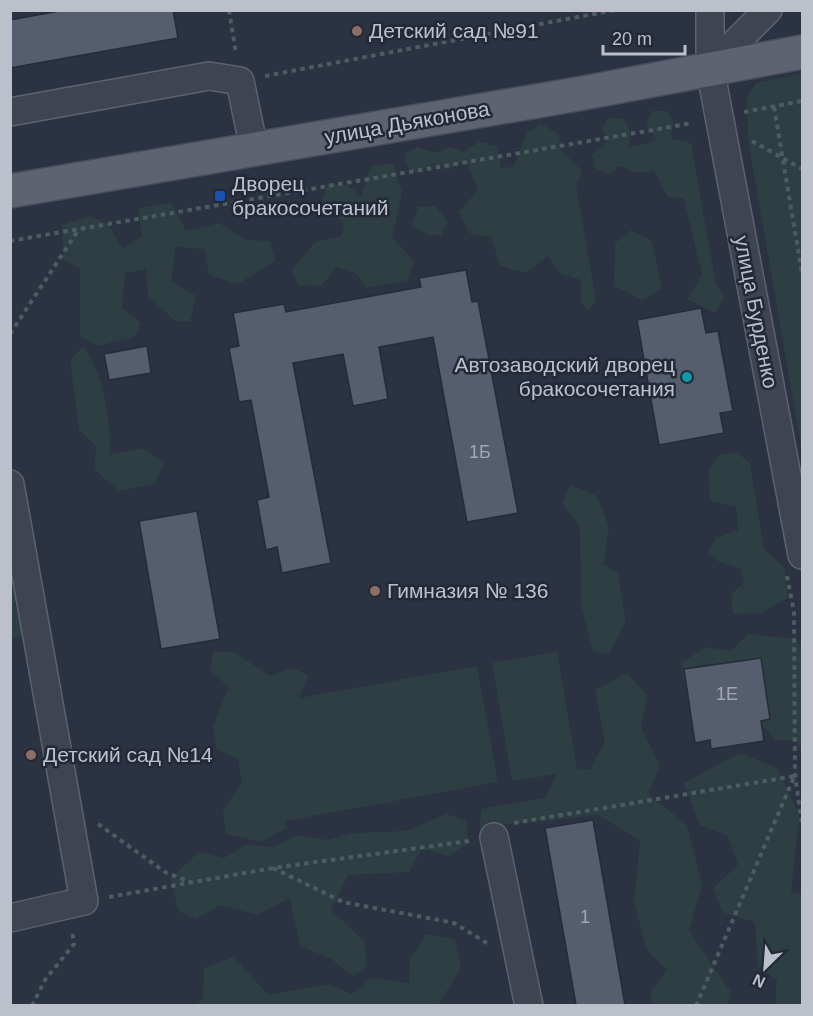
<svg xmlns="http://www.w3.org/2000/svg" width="813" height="1016" viewBox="0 0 813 1016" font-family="Helvetica,sans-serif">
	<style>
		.green { fill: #2e3f43 }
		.building { fill: #565d6e; stroke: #252b39; stroke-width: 1.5 }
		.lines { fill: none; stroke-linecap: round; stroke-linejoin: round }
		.minor-casing { stroke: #5d626f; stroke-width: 30 }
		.major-casing { stroke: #484d5b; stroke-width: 36 }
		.path { stroke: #4d5c61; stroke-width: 4; stroke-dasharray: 4.5 4.5; stroke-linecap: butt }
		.minor { stroke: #3f4451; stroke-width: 27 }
		.major { stroke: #5d6371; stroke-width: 33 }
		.education-dot { fill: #8d6e63; stroke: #232937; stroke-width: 2 }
		.transit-dot { fill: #1a4fb4; stroke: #232937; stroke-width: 2 }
		.culture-dot { fill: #0f9aa8; stroke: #232937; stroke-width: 2 }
		.labels { text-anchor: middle; stroke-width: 5; stroke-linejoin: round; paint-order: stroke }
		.number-label { font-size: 18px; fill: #a2a7b4 }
		.poi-label { font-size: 21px; fill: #bcc0cb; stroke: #232937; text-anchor: start }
		.street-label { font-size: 21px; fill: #bcc0cb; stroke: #232937 }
	</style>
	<rect width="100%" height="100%" fill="#2b3241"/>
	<path class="green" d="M802 74V451L748 139 747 97 756 83Z
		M652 111H667L673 121 671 139 691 143 716 285 725 296 715 313 687 299 702 275 684 199 668 197 654 171 636 173 620 166 610 175 595 168 592 155 609 140 602 130 608 118 624 119 630 131 629 147 657 141 646 123Z
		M541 124 559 134 560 149 582 171 576 185 596 301 589 310 581 303V280L560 273 548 256 526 273 500 266 491 237 469 233 459 212 478 190 466 160 448 170 434 163 417 173 406 165 405 154 417 147 436 153 450 147 463 152 479 142 497 146 501 169 514 166 527 133Z
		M393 163 402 193 392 237 414 261 408 280 366 288 357 274 337 267 321 286 298 285 292 270 315 242 342 236 344 223 320 206 328 183 348 186 361 196 371 166Z
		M171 203 186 231 219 223 246 240 270 241 275 261 238 284 209 275 204 249 176 247 171 281 196 296 190 322 175 321 148 296 146 269 125 273 122 308 141 323 134 337 98 346 80 336V269L63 259 62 225 91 216 109 225 122 249 142 236 138 209Z
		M436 206 448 222 441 235 429 236 412 225 418 207Z
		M631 230 652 241 662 288 643 300 614 286 615 243Z
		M83 346C104 375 111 419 110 455L142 448 164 463 155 484 119 491 94 469 96 446 79 430 70 360Z
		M736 452 750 463 764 549 785 568 787 598 761 613 733 614 731 594 744 583 740 568 719 562 708 552 715 538 738 530 736 507 710 501 709 469 719 455Z
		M571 485 597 496 609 527 604 565 618 574 626 621 609 654 593 651 581 604 580 526 562 503Z
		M10 566 25 579 15 603 25 634 11 640Z
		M748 634 795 639 802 648V752L796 740H776C752 711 719 692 684 679L681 663 706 647 731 651Z
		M213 651 234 652 270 676 292 668 308 675 299 698 477 666 498 782 285 821V829L261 842 226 834 223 811 242 782 238 759 217 749 213 726 229 687 210 671Z
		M557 652 577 768 589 770 605 742 595 690 627 673 647 695 641 728 660 765 648 794 687 825 702 885 689 931 731 992 728 1005H652L651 991 667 970 647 950 634 902 640 840 598 815 501 825 494 837H479L481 809 545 798 557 774 512 781 492 663Z
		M740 753 777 768 799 814 791 893 802 895V1005H775L777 980 758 966 755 922 722 912 713 888 738 865 728 836 700 825 684 783Z
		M446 814 467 821 468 843 449 856 422 849 409 872 348 875 331 910 364 941 367 966 353 976 330 958 300 946 290 898 257 915 220 905 196 919 178 911 171 878 199 852 224 858 245 845 274 847 297 835 328 840 352 833 407 831Z
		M427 934 455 939 461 968 438 1005H195L203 999 204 968 233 957 269 995 328 984 352 994 371 978 409 983 410 959Z"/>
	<path class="building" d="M65 10H173L178 38 10 68V20Z
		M466 270 472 302 478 301 518 513 467 522 433 337 379 347 388 399 353 406 343 354 293 363 331 563 282 573 277 547 266 550 257 500 269 497 251 400 239 402 229 348 239 346 233 313 284 304 286 312 421 287 419 278Z
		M701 308 706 333 718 331 733 411 720 413 724 433 659 445 637 320Z
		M147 346 151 373 109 380 104 354Z
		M197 511 220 639 161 649 139 521Z
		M761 658 770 719 761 721 764 741 711 749 710 740 695 743 684 669Z
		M593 820 625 1005H576L545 828Z"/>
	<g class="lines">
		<defs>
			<path id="minor" d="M710 10V68L802 555
				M710 68 768 10
				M10 112 209 76 240 81 254 149
				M10 484 84 901 10 918
				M494 837 529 1006"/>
			<path id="major" d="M10 191 578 94 802 52"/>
		</defs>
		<use href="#minor" class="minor-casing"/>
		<use href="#major" class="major-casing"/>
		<path class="path" d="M229 10 236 54
			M265 76 615 10
			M774 107 802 273
			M744 112 802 101
			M752 141 802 169
			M10 241 693 123
			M10 334 79 229
			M787 576 794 612 795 776 802 824
			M514 823 795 776
			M98 824 165 872 190 882
			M273 868 343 902 454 923 490 945
			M109 897 273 868 469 841
			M32 1006 45 980 74 944 72 930
			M696 1006 794 777"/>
		<use href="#minor" class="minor"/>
		<use href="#major" class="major"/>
	</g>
	<g class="education-dot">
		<circle cx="357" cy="31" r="6"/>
		<circle cx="375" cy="591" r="6"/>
		<circle cx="31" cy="755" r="6"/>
	</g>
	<rect class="transit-dot" x="214" y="190" width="12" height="12" rx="3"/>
	<circle class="culture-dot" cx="687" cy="377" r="6"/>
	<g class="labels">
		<g class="number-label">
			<text x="480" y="458">1Б</text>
			<text x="727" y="700">1Е</text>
			<text x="585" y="923">1</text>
		</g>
		<g class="poi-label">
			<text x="369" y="38">Детский сад №91</text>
			<text x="232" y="191">Дворец<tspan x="232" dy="24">бракосочетаний</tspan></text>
			<text x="675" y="372" text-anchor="end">Автозаводский дворец<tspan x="675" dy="24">бракосочетания</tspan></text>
			<text x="387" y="598">Гимназия № 136</text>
			<text x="43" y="762">Детский сад №14</text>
		</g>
		<g class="street-label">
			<text transform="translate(407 123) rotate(-10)" y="7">улица Дьяконова</text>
			<text transform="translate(756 312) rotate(79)" y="7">улица Бурденко</text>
		</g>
	</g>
	<rect width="813" height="1016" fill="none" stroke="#bcc0cb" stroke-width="24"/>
	<g transform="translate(765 968) rotate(205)" stroke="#232937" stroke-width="4.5" paint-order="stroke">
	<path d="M0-4.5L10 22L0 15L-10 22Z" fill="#bcc0cb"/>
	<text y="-9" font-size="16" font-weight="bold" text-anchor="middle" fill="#bcc0cb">N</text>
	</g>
	<path d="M603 45v9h82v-9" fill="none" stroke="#bcc0cb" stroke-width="3"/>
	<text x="612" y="45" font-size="18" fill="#bcc0cb" stroke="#232937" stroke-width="4.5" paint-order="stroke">20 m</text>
</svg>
